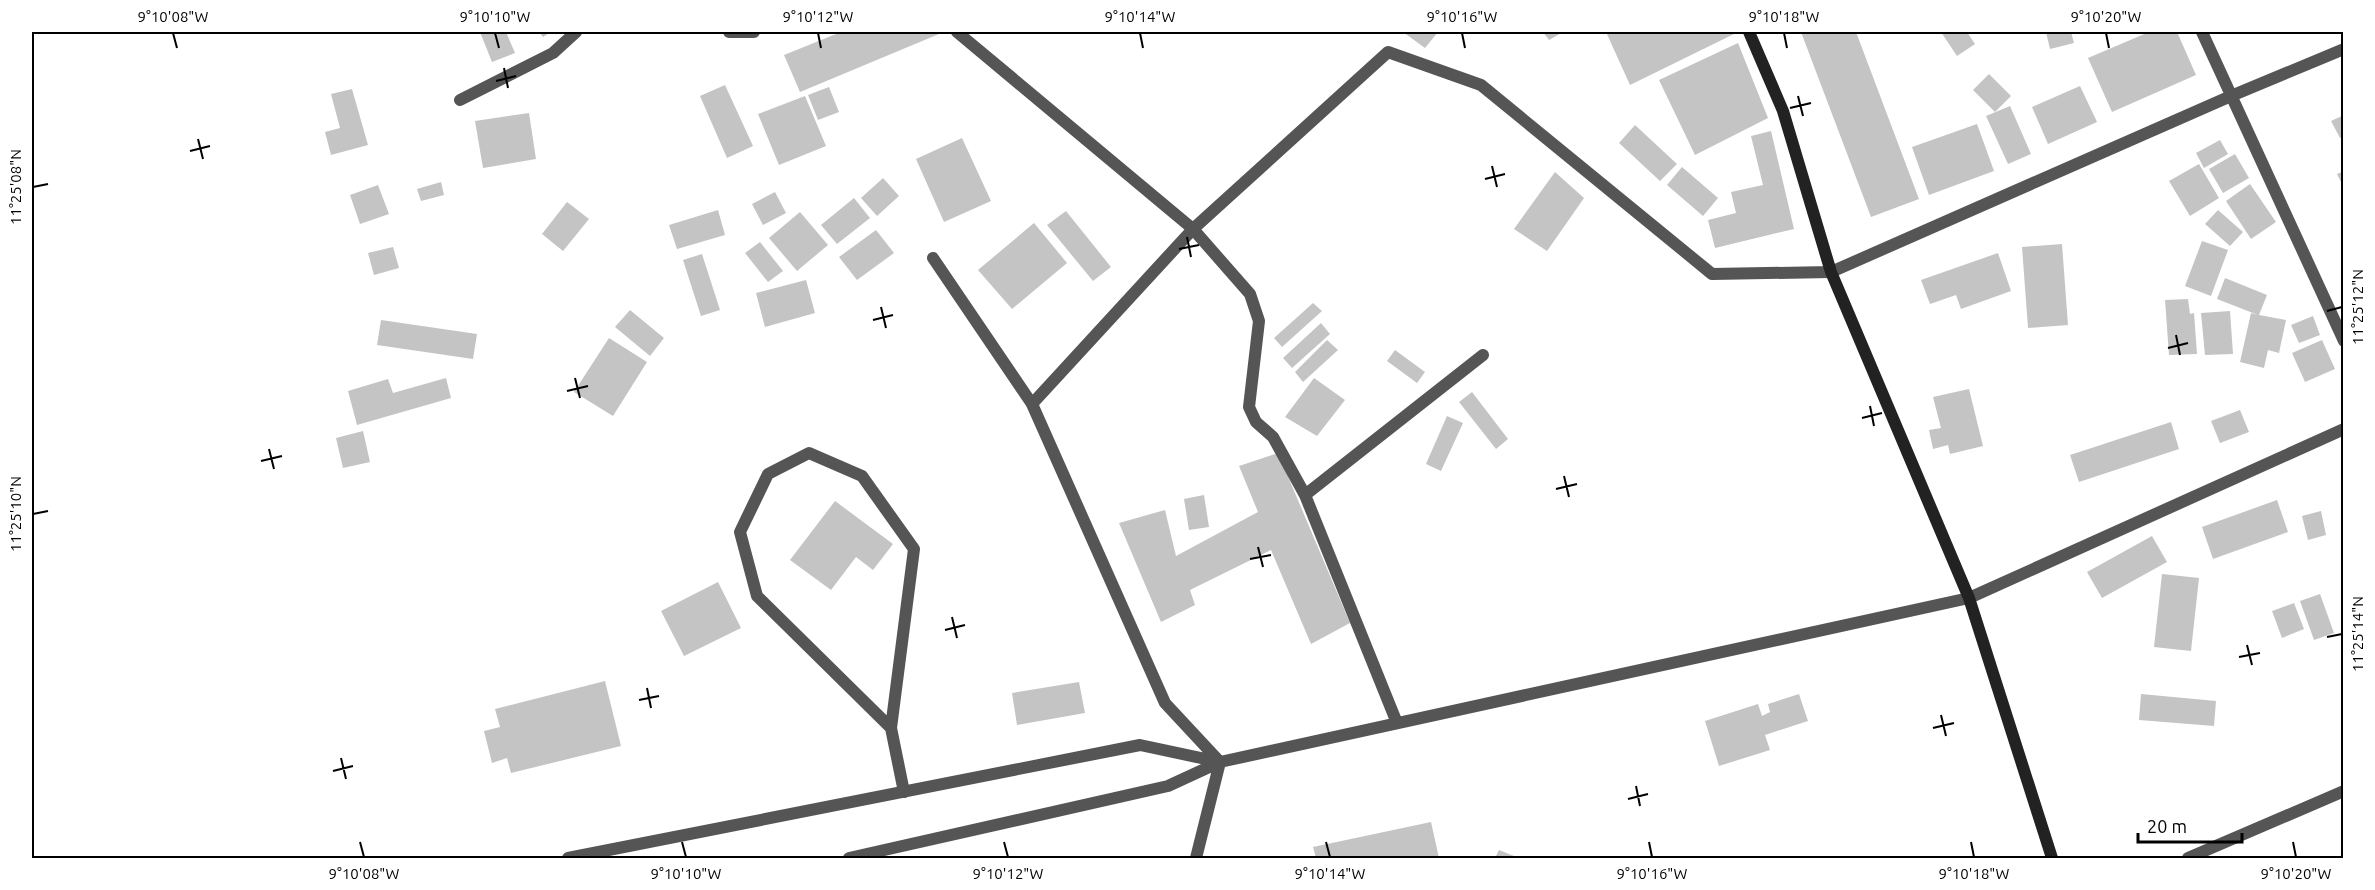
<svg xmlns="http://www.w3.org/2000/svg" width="2375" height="890" viewBox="0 0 2375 890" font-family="Ubuntu,sans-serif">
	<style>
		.building { fill: #c4c4c4 }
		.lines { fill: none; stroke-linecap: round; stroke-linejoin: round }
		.lane { stroke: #555; stroke-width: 12 }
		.street { stroke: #555; stroke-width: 12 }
		.secondary { stroke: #222; stroke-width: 12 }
		.ticks { fill: none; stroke: #000; stroke-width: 2 }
		.neatline { fill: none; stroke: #000; stroke-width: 2 }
		.ticks-label { font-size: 15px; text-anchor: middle; fill: #000 }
	</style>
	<rect width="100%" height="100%" fill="#fff"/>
	<path class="building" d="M480 32H506L515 53 492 62Z
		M539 32H551L543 37Z
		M841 32H938L939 34 800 92 784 55Z
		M1403 32H1438L1425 48Z
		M1543 32H1563L1549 40Z
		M1606 32H1733L1734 34 1630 85Z
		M1801 32H1856L1919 199 1871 217Z
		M1941 32H1967L1975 44 1957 56Z
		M2046 32H2071L2074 43 2050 49Z
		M2149 32H2177L2196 75 2112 112 2088 58Z
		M1738 43 1768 118 1695 155 1659 80Z
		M1989 74 2011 96 1995 112 1973 90Z
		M725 85 753 146 727 158 700 96Z
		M2080 86 2097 122 2048 144 2032 107Z
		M829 87 839 112 818 120 808 95Z
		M352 89 368 145 331 155 325 132 340 128 331 94Z
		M805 96 826 146 779 165 758 114Z
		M2010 106 2031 154 2008 164 1986 116Z
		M529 113 536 159 483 168 475 121Z
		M2344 115V136L2340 138 2331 121Z
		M1977 124 1994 171 1929 195 1912 147Z
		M1635 125 1677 164 1660 181 1619 143Z
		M1771 131 1794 229 1715 248 1708 220 1736 213 1731 192 1763 185 1751 136Z
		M962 138 991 201 944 222 916 159Z
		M2220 140 2228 154 2204 168 2196 153Z
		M2235 154 2249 178 2223 193 2209 169Z
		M2199 164 2219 198 2190 216 2169 181Z
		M1682 167 1718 198 1703 216 1667 185Z
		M2344 171V188L2337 174Z
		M1555 172 1584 198 1547 251 1514 229Z
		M883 178 899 196 877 216 861 198Z
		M441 182 444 195 421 201 417 189Z
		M2250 184 2276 222 2251 239 2226 201Z
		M378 185 389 214 360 224 350 195Z
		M775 192 786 213 763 225 752 204Z
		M854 198 870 218 837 244 821 225Z
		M567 202 589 219 563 251 542 234Z
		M718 210 725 235 677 249 669 225Z
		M2218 210 2243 232 2230 246 2205 224Z
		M1066 211 1111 267 1093 281 1047 225Z
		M800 212 828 245 797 271 769 238Z
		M1034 223 1067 263 1012 309 978 270Z
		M876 230 894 253 857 280 839 257Z
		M2202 241 2228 250 2211 296 2185 286Z
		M760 242 783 271 768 282 745 253Z
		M2062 244 2068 325 2028 328 2022 247Z
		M393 247 399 268 374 275 368 253Z
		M1998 253 2011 291 1961 309 1956 295 1930 304 1921 280Z
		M702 254 720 310 701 316 683 260Z
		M2225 278 2267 295 2259 315 2286 320 2279 353 2268 350 2264 368 2240 362 2251 313 2258 315 2217 299Z
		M806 280 815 313 765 327 756 293Z
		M2188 299 2190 314 2194 313 2197 354 2169 355 2165 300Z
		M1313 303 1322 311 1282 347 1274 338Z
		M630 310 664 338 650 356 615 327Z
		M2230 311 2233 354 2205 355 2201 313Z
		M2313 316 2320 335 2299 343 2291 325Z
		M381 320 477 334 473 359 377 345Z
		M1321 323 1330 334 1292 368 1283 358Z
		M609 338 647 362 613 416 574 392Z
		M1327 340 1338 350 1303 382 1295 372Z
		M2322 340 2335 369 2305 382 2292 353Z
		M1395 350 1425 372 1417 383 1387 361Z
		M446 378 451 398 357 425 348 391 388 379 393 393Z
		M1314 378 1345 400 1317 436 1285 417Z
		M1969 389 1983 446 1950 454 1948 445 1933 449 1929 430 1941 428 1933 397Z
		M1472 392 1508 439 1496 449 1459 402Z
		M2240 410 2249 432 2220 443 2211 421Z
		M1447 416 1463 423 1441 471 1426 464Z
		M2171 422 2179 449 2079 482 2070 455Z
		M363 431 370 462 343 468 336 438Z
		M1278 453 1350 623 1311 644 1271 550 1190 590 1195 605 1161 622 1119 523 1165 510 1176 556 1258 512 1239 466Z
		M1204 495 1209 527 1189 530 1184 499Z
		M2277 500 2288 532 2213 559 2202 527Z
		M835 501 893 544 873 570 856 557 831 590 790 560Z
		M2321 511 2326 535 2308 540 2302 516Z
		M2152 536 2167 562 2102 598 2087 572Z
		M2162 574 2199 578 2191 651 2154 647Z
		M718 582 741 628 684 656 661 611Z
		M2320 594 2334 633 2314 640 2300 601Z
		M2294 603 2304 629 2282 638 2272 611Z
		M605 681 621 746 511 773 507 758 492 763 484 731 500 727 495 709Z
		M1079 682 1085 713 1017 725 1012 693Z
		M1799 694 1808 721 1765 735 1770 750 1719 766 1705 721 1758 704 1762 716 1770 712 1768 704Z
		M2141 694 2216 701 2214 726 2139 720Z
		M1431 822 1439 858H1316L1313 847Z
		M1499 850 1519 858H1495Z"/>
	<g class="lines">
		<path class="lane" d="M729 32H754
			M957 32 1193 229
			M460 100 553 53 576 32
			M891 728 757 596 740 532 768 474 809 453 862 476 914 549 891 728 904 792"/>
		<path class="street" d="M2202 32 2344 341
			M1193 229 1250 294 1259 321 1249 407 1256 422 1273 437 1305 495 1397 723
			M933 258 1032 404 1165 703 1220 762
			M1032 404 1193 229 1388 52 1481 85 1712 274 1831 272 2231 96 2344 49
			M1305 495 1483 355
			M568 858 1140 745 1220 762
			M849 858 1168 786 1220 762 1969 598 2344 429
			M1196 858 1220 762
			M2188 858 2344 791"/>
		<path class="secondary" d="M1749 32 1783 111 1831 272 1969 598 2052 858"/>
	</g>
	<path class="ticks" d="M173 33 177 48M495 33 499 48M818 33 821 48M1140 33 1143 48M1462 33 1465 48M1784 33 1787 48M2106 33 2109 48M504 68 508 88M496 81 516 76M1798 96 1803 116M1790 108 1811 103M198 139 203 159M190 151 210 146M1492 166 1497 187M1485 179 1505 174M33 187 48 184M1187 237 1191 257M1179 249 1199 245M881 307 886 328M2327 311 2342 307M873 320 893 315M2176 335 2180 355M2168 348 2188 343M575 378 580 398M567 391 588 386M1870 406 1874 426M1862 418 1882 413M269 449 274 469M261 461 282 456M1564 476 1569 497M1556 489 1577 484M33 514 48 511M1258 547 1263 567M1250 559 1271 555M952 617 957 638M945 630 965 625M2327 637 2342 634M2247 645 2252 665M2239 657 2260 653M647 688 651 708M639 700 659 696M1941 715 1946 736M1933 728 1954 723M341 758 346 779M333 771 353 766M1636 786 1640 806M1628 799 1648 794M360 842 364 857M682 842 686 857M1004 842 1008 857M1326 842 1330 857M1649 842 1652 857M1971 842 1974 857M2293 842 2296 857"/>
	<rect width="2375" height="890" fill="none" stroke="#ffffff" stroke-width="66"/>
	<path d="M2138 833v9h104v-9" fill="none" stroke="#000000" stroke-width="3"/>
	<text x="2147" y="833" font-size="18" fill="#000000" stroke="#ffffff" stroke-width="4.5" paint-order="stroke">20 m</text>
	<rect x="33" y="33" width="2309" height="824" class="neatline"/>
	<g class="ticks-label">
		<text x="173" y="22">9°10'08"W</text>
		<text x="495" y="22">9°10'10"W</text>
		<text x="818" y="22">9°10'12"W</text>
		<text x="1140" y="22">9°10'14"W</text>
		<text x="1462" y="22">9°10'16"W</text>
		<text x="1784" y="22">9°10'18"W</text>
		<text x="2106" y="22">9°10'20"W</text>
		<text transform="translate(16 187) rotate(-90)" y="5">11°25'08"N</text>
		<text transform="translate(2358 307) rotate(-90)" y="5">11°25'12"N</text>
		<text transform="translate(16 514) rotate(-90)" y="5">11°25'10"N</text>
		<text transform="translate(2358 634) rotate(-90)" y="5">11°25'14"N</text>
		<text x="364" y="879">9°10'08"W</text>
		<text x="686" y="879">9°10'10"W</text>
		<text x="1008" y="879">9°10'12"W</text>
		<text x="1330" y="879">9°10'14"W</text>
		<text x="1652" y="879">9°10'16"W</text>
		<text x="1974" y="879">9°10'18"W</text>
		<text x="2296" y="879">9°10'20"W</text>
	</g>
</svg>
